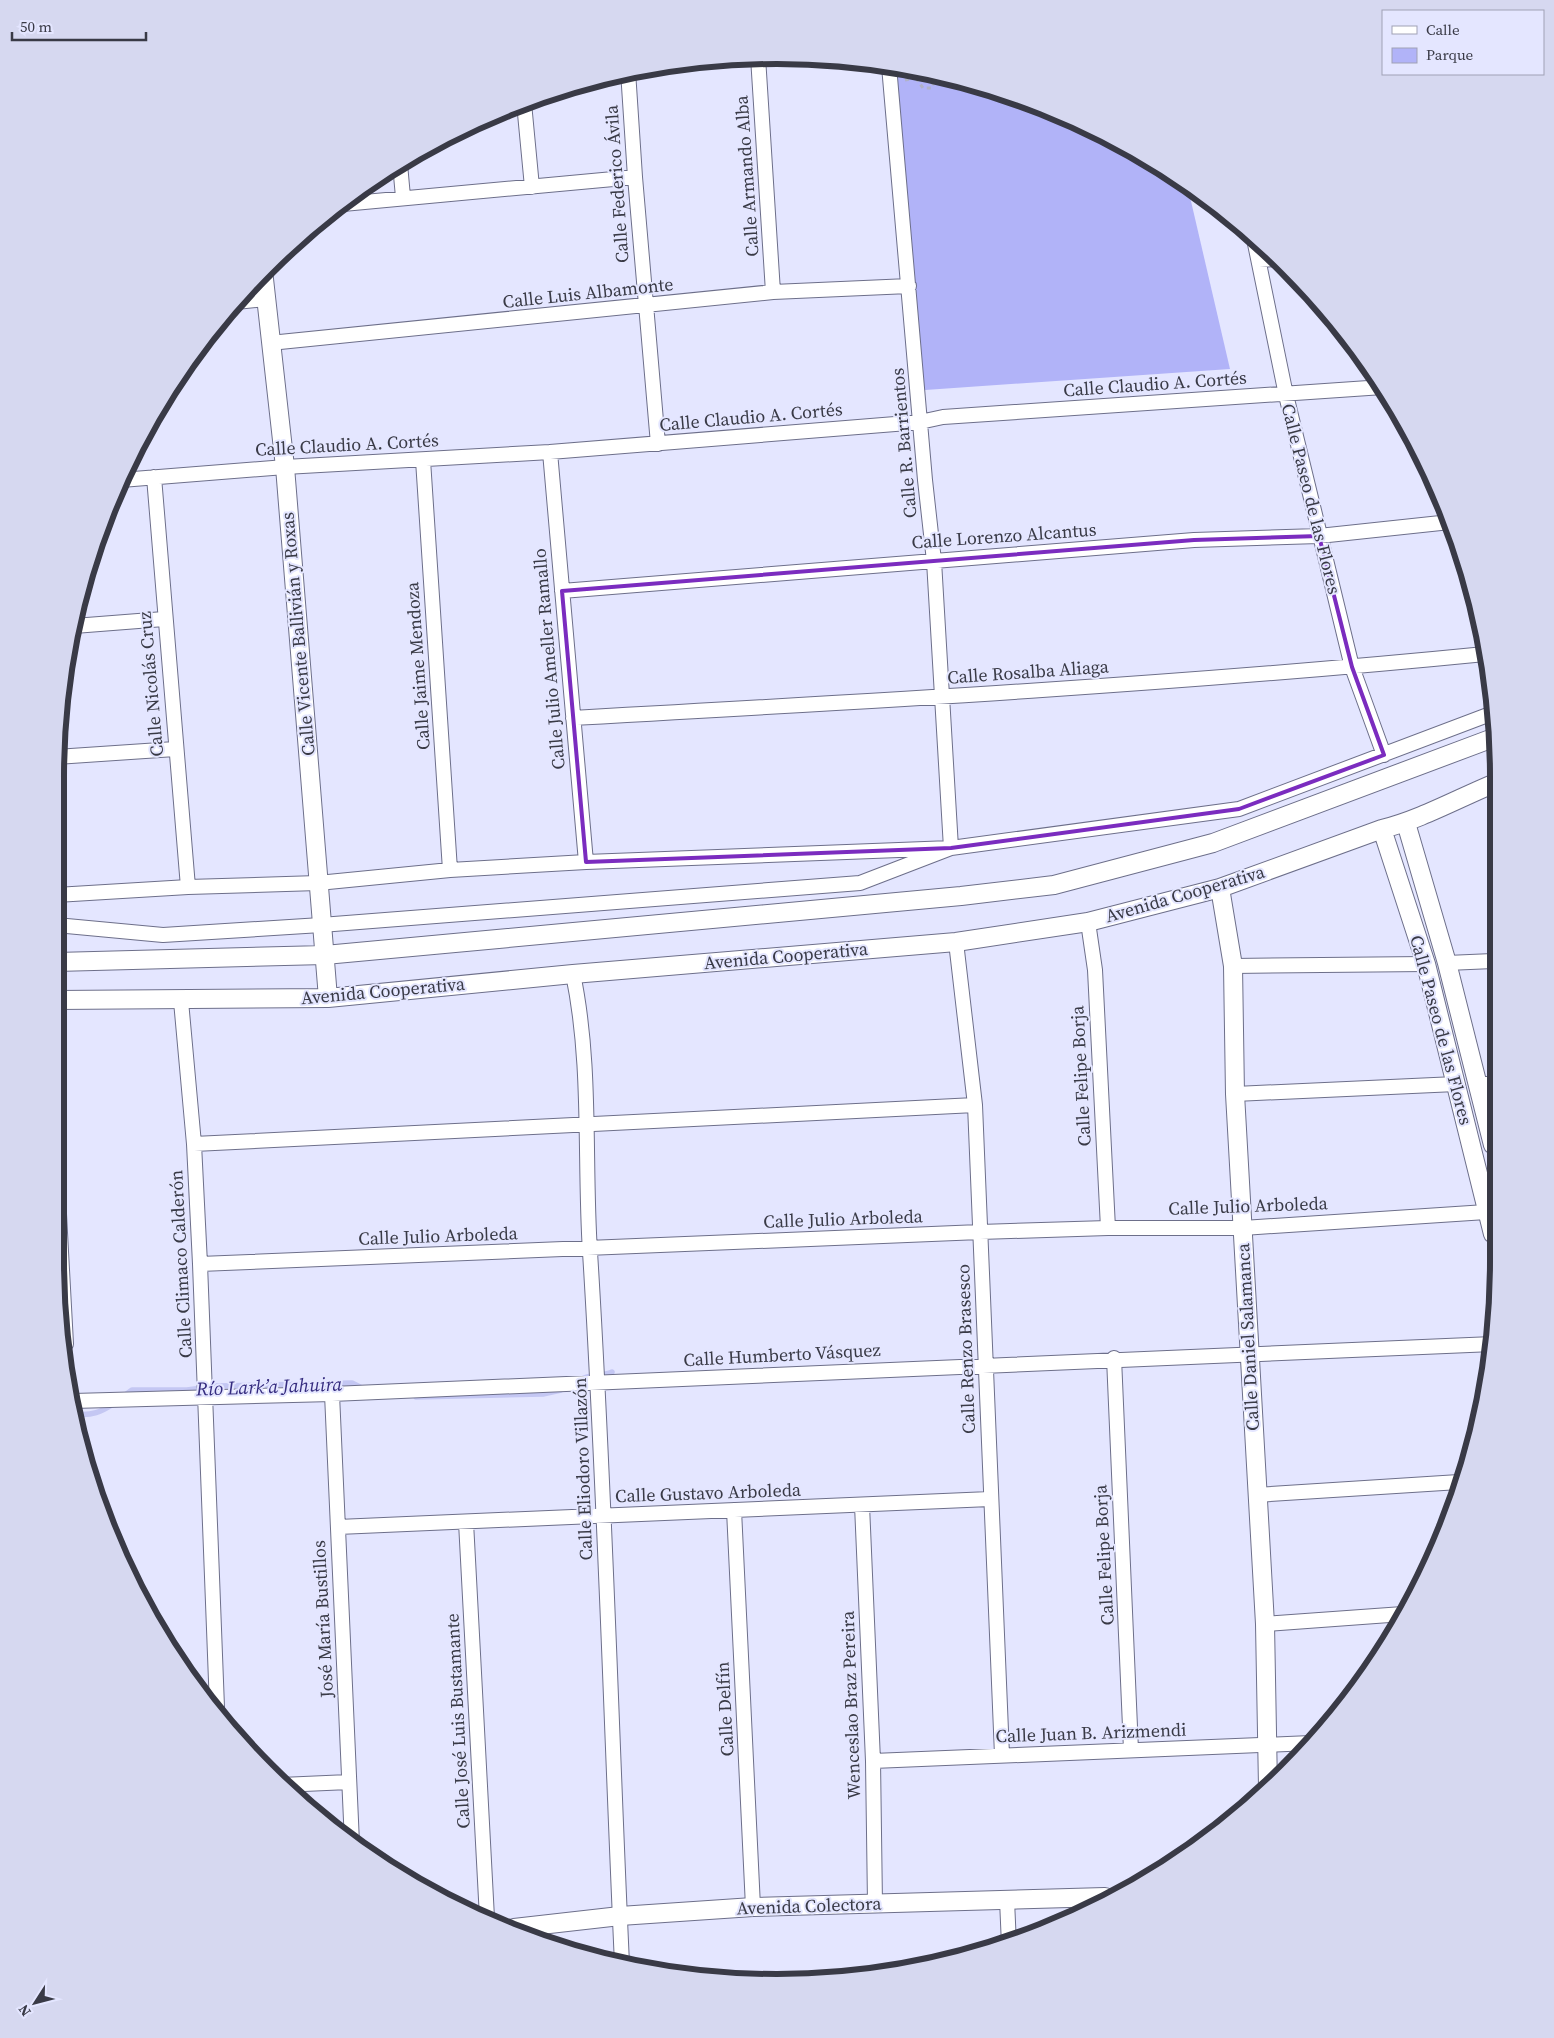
<svg xmlns="http://www.w3.org/2000/svg" width="1554" height="2038" viewBox="0 0 1554 2038" font-family="'Source Serif 4',serif">
	<style>
		.green { fill: #b1b3f8 }
		.lines { fill: none; stroke-linecap: round; stroke-linejoin: round }
		.stream { stroke: #c4c7f3; stroke-width: 5.5 }
		.minor-casing { stroke: #6d6f8a; stroke-width: 16 }
		.tertiary-casing { stroke: #6d6f8a; stroke-width: 20 }
		.path { stroke: #b0b2c7; stroke-width: 3; stroke-dasharray: 4 4; stroke-linecap: butt }
		.minor { stroke: #fff; stroke-width: 14 }
		.tertiary { stroke: #fff; stroke-width: 18 }
		.marked { fill: none; stroke: #7b2cbf; stroke-width: 4; stroke-linejoin: round }
		.labels { text-anchor: middle; stroke-width: 4; stroke-linejoin: round; paint-order: stroke }
		.street-label { font-size: 18px; fill: #393a46; stroke: #e4e6ff }
		.water-label { font-size: 19px; font-style: italic; fill: #352c7f; stroke: #e4e6ff }
		.rim { fill: none; stroke: #393a46; stroke-width: 6 }
	</style>
	<rect width="100%" height="100%" fill="#e4e6ff"/>
	<path class="green" d="M891 66 918 69 1053 110 1178 177 1187 184 1230 369 911 391Z"/>
	<g class="lines">
		<path class="stream" d="M580 1380C591 1373 601 1377 612 1372
			M124 1396 132 1390H187L217 1386 352 1383 364 1389
			M416 1397 543 1394 561 1390
			M75 1414C92 1416 101 1412 115 1403"/>
		<defs>
			<path id="minor" d="M758 57 773 292
				M628 71 635 177 658 444
				M524 103 532 187
				M400 164 403 197
				M343 204 635 177
				M1254 239 1286 395 1352 667 1384 755
				M1259 260 1279 259
				M236 302 267 299
				M270 343 773 292 909 286
				M550 452 586 862
				M423 460 450 870
				M154 477 188 887
				M121 480 285 467 550 452 920 422 943 417 1383 387
				M562 591 1194 540 1319 536 1450 522
				M74 626 164 619
				M573 718C877 701 1182 684 1485 654
				M56 757 175 749
				M56 895 188 887 318 883 450 870 586 862 951 848 1239 809 1493 713
				M1088 922 1095 970 1108 1228
				M56 925 163 935 321 925 860 883 951 848 934 561 925 480 889 66
				M956 942 975 1105 1002 1755
				M1447 963 1493 961
				M1233 966 1426 964
				M573 974C592 1065 584 1160 590 1252 605 1489 611 1727 622 1964
				M181 1001 194 1144 200 1264 217 1707
				M1479 1084H1493
				M1235 1094 1456 1084
				M55 1140 66 1344
				M194 1144 975 1105
				M200 1264 980 1232 1108 1228H1243L1486 1212
				M1114 1358 1131 1750
				M332 1394 352 1843
				M73 1401 332 1394 1493 1344
				M1256 1495 1459 1482
				M862 1505 873 1761 875 1904
				M734 1510 753 1907
				M466 1522 487 1918
				M338 1527 990 1499
				M1265 1624 1403 1614
				M873 1761 1311 1743
				M281 1785 349 1782
				M1007 1900 1009 1945"/>
			<path id="tertiary" d="M263 270 285 467 328 998
				M1406 823 1447 963 1493 1145
				M1382 829 1426 964 1493 1234
				M1220 888 1233 966 1235 1094 1265 1624 1268 1787
				M56 962 325 955 961 896 1054 885 1213 843 1493 738
				M56 1000 328 998 573 974 956 942 1088 922 1220 888 1382 829C1419 820 1457 799 1493 784
				M514 1928 620 1916 753 1907 1105 1897"/>
		</defs>
		<use href="#minor" class="minor-casing"/>
		<use href="#tertiary" class="tertiary-casing"/>
		<path class="path" d="M916 78 923 88H932L936 74
			M905 80 916 78 922 70
			M1027 102 1031 108 1042 106
			M1043 107 1051 118"/>
		<use href="#minor" class="minor"/>
		<use href="#tertiary" class="tertiary"/>
	</g>
	<path class="marked" d="M1319 536 1352 667 1384 755 1239 809 951 848 586 862 562 591 1194 540Z"/>
	<g class="labels">
		<g class="street-label">
			<text transform="translate(747 176) rotate(-94)" y="6">Calle Armando Alba</text>
			<text transform="translate(617 184) rotate(-94)" y="6">Calle Federico Ávila</text>
			<text transform="translate(588 293) rotate(-6)" y="6">Calle Luis Albamonte</text>
			<text transform="translate(1155 384) rotate(-4)" y="6">Calle Claudio A. Cortés</text>
			<text transform="translate(751 417) rotate(-5)" y="6">Calle Claudio A. Cortés</text>
			<text transform="translate(904 443) rotate(-95)" y="6">Calle R. Barrientos</text>
			<text transform="translate(347 445) rotate(-3)" y="6">Calle Claudio A. Cortés</text>
			<text transform="translate(1311 499) rotate(76)" y="6">Calle Paseo de las Flores</text>
			<text transform="translate(1004 536) rotate(-4)" y="6">Calle Lorenzo Alcantus</text>
			<text transform="translate(298 634) rotate(-95)" y="6">Calle Vicente Ballivián y Roxas</text>
			<text transform="translate(549 659) rotate(-95)" y="6">Calle Julio Ameller Ramallo</text>
			<text transform="translate(418 666) rotate(-94)" y="6">Calle Jaime Mendoza</text>
			<text transform="translate(1028 672) rotate(-4)" y="6">Calle Rosalba Aliaga</text>
			<text transform="translate(151 684) rotate(-95)" y="6">Calle Nicolás Cruz</text>
			<text transform="translate(1185 894) rotate(-16)" y="6">Avenida Cooperativa</text>
			<text transform="translate(786 956) rotate(-5)" y="6">Avenida Cooperativa</text>
			<text transform="translate(383 991) rotate(-5)" y="6">Avenida Cooperativa</text>
			<text transform="translate(1441 1030) rotate(75)" y="6">Calle Paseo de las Flores</text>
			<text transform="translate(1081 1076) rotate(-93)" y="6">Calle Felipe Borja</text>
			<text transform="translate(1248 1206) rotate(-2)" y="6">Calle Julio Arboleda</text>
			<text transform="translate(843 1219) rotate(-2)" y="6">Calle Julio Arboleda</text>
			<text transform="translate(438 1236) rotate(-2)" y="6">Calle Julio Arboleda</text>
			<text transform="translate(181 1264) rotate(-93)" y="6">Calle Climaco Calderón</text>
			<text transform="translate(1248 1337) rotate(-93)" y="6">Calle Daniel Salamanca</text>
			<text transform="translate(966 1349) rotate(-92)" y="6">Calle Renzo Brasesco</text>
			<text transform="translate(782 1355) rotate(-3)" y="6">Calle Humberto Vásquez</text>
			<text transform="translate(583 1469) rotate(-92)" y="6">Calle Eliodoro Villazón</text>
			<text transform="translate(708 1493) rotate(-2)" y="6">Calle Gustavo Arboleda</text>
			<text transform="translate(1104 1555) rotate(-93)" y="6">Calle Felipe Borja</text>
			<text transform="translate(323 1619) rotate(-93)" y="6">José María Bustillos</text>
			<text transform="translate(851 1705) rotate(-92)" y="6">Wenceslao Braz Pereira</text>
			<text transform="translate(725 1709) rotate(-93)" y="6">Calle Delfín</text>
			<text transform="translate(458 1721) rotate(-93)" y="6">Calle José Luis Bustamante</text>
			<text transform="translate(1091 1733) rotate(-2)" y="6">Calle Juan B. Arizmendi</text>
			<text transform="translate(809 1906) rotate(-2)" y="6">Avenida Colectora</text>
		</g>
		<g class="water-label">
			<text transform="translate(269 1386) rotate(-2)" y="7">Río Lark’a Jahuira</text>
		</g>
	</g>
	<path d="M0 0H1554V2038H0ZM777 64H777A713 713 0 0 1 1490 777V1261A713 713 0 0 1 777 1974H777A713 713 0 0 1 64 1261V777A713 713 0 0 1 777 64Z" fill="#d6d8f0" fill-rule="evenodd"/>
	<path class="rim" d="M777 64H777A713 713 0 0 1 1490 777V1261A713 713 0 0 1 777 1974H777A713 713 0 0 1 64 1261V777A713 713 0 0 1 777 64Z"/>
	<rect x="1382" y="10" width="162" height="65" fill="#e4e6ff" stroke="#a0a1b5"/>
	<rect x="1392" y="26" width="25" height="8" fill="#ffffff" stroke="#a0a1b5"/>
	<text x="1426" y="35" font-size="15" fill="#393a46">Calle</text>
	<rect x="1392" y="48" width="25" height="15" fill="#b1b3f8" stroke="#a0a1b5"/>
	<text x="1426" y="60" font-size="15" fill="#393a46">Parque</text>
	<g transform="translate(35 2003) rotate(234)" stroke="#e4e6ff" stroke-width="4" paint-order="stroke">
	<path d="M0-4L9 19L0 12L-9 19Z" fill="#393a46"/>
	<text y="-8" font-size="14" font-weight="bold" text-anchor="middle" fill="#393a46">N</text>
	</g>
	<path d="M12 32v8h134v-8" fill="none" stroke="#393a46" stroke-width="2.5"/>
	<text x="20" y="32" font-size="15" fill="#393a46" stroke="#e4e6ff" stroke-width="4" paint-order="stroke">50 m</text>
</svg>
